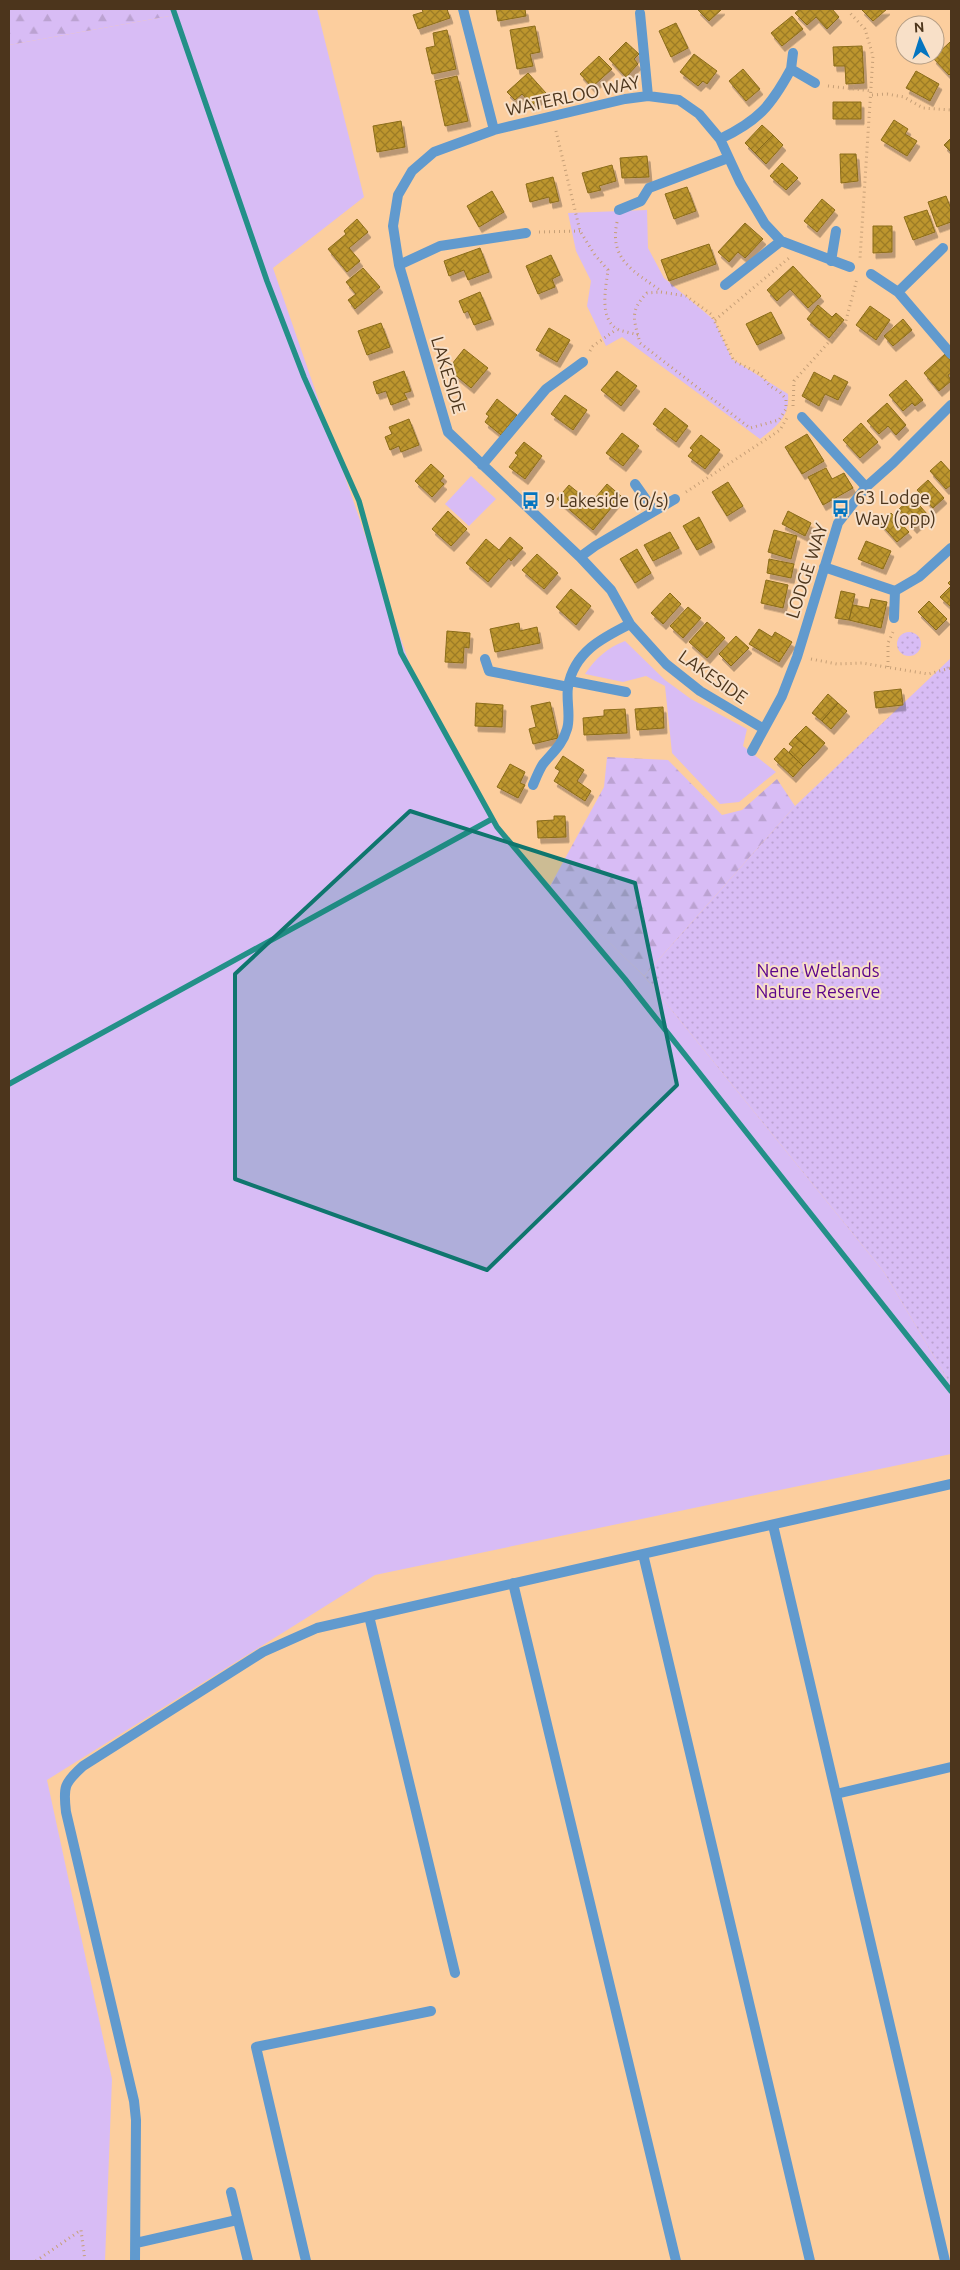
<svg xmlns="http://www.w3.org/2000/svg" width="960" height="2270" viewBox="0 0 960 2270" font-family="Ubuntu,sans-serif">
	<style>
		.grass { fill: #d8bcf5 }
		.forest { fill: url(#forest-firs) }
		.park { fill: url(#park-dots) }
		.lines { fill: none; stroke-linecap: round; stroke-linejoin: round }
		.stream { stroke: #239088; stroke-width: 5.5 }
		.building { fill: url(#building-cross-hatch); stroke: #8a6c1a; filter: url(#shadow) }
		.path { stroke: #c69f76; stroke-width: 3; stroke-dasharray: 1 4; stroke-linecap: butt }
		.service { stroke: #619ace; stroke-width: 10 }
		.minor { stroke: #619ace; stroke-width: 10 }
		.marked { fill: #0f766e; fill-opacity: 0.2; stroke: #0f766e; stroke-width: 4; stroke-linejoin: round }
		.labels { text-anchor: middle; stroke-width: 4; stroke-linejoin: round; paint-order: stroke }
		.street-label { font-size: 18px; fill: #4c351c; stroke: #f8e0c8 }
		.poi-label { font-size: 18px; fill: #4c351c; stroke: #f8e0c8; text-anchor: start }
		.park-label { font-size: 18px; fill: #5b048b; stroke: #f8e0c8 }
	</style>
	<defs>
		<pattern id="forest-firs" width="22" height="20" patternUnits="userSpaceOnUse" patternTransform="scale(1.25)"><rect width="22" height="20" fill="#d8bcf5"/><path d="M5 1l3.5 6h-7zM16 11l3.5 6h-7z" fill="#bba2d1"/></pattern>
		<pattern id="park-dots" width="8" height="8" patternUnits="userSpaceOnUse" patternTransform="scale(1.25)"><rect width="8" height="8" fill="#d8bcf5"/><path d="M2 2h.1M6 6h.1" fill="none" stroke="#bba2d1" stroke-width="1.8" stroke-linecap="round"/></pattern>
		<pattern id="building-cross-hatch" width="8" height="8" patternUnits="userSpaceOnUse" patternTransform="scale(1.25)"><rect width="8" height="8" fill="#bd962d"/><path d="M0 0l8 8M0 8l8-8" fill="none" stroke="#9c7b26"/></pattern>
		<filter id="shadow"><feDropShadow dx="3" dy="5.5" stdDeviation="0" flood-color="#0004"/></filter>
	</defs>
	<rect width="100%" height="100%" fill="#fcce9e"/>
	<path class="grass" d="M173 9H317L364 197 273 268 413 674 465 775 521 857 644 976 884 1272 951 1385V1454L375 1575 47 1780 112 2079 105 2261H9V45L175 15Z
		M647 210 648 248 664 278 714 320 732 359 788 394C790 417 776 427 760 439L622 337 606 346 587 306 591 281 576 251 568 213Z
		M471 476 496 499 469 526 445 504Z
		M625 641 665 680 691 699 747 729 743 746 776 772 739 802 720 804 672 753 665 686 646 676 623 682 585 674C596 658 607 648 625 641Z"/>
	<path class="forest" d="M9 9H173L175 15 9 45Z
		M607 757 668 760 722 815 742 810 777 779 795 806 644 976 550 886 604 787Z"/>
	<path class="park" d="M897 644a12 12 0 1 1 24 0a12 12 0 1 1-24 0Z
		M951 658V1385L884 1272 644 976 795 806Z"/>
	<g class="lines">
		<path class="stream" d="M173 9 267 281 304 377 359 501 401 653 497 827 625 979 951 1391
			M9 1084 492 819"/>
	</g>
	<path class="building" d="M422 9H447L450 18 418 29 413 15 423 12Z
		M496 9H525L526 16 498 21Z
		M697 9H722L709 21Z
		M800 9H832L839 17 827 29 816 17 807 25 795 13Z
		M861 9H887L873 21Z
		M792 16 803 29 782 46 771 33Z
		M676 23 688 48 671 57 659 31Z
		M535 26 540 52 530 54 533 66 517 69 510 30Z
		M447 30 456 69 432 74 426 48 435 46 433 33Z
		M626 42 639 54 634 59 638 64 626 77 609 59Z
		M950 42 951 73 949 75 933 58Z
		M862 46 864 83 846 84 845 66H834L833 47Z
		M694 54 717 71 707 84 703 81 698 86 680 72Z
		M599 56 612 69 592 87 580 74Z
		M743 69 760 89 746 101 729 81Z
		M916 71 939 84 930 101 906 88Z
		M528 73 546 93 532 105 522 94 515 100 507 92Z
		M457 76 468 121 445 126 435 81Z
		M833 102H861V119H833Z
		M894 120 908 129 905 134 917 141 907 156 881 140Z
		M401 121 405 147 377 152 373 126Z
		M762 125 773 135 755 153 745 143Z
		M773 135 783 145 766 164 755 153Z
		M951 138V152L944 145Z
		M840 154H856L858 181 841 183Z
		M647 156 649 177 622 178 620 158Z
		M782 163 798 178 786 190 770 176Z
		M612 165 616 181 599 186 601 190 588 193 582 173Z
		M553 177 559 201 550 203 549 197 530 202 526 184Z
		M687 187 696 211 674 219 665 194Z
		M492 191 504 212 479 227 467 206Z
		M946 196 951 209V222L937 227 928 202Z
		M822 199 835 210 817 232 804 221Z
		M927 210 935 232 913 240 904 217Z
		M357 219 368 232 349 248 360 261 347 272 328 249 346 234 344 231Z
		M745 223 763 239 745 258 738 252 729 262 718 252Z
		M873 226H892V252L873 253Z
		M709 244 716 264 669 281 661 260Z
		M480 248 489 272 468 280 464 270 449 276 444 261Z
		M551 255 560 275 552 279 555 287 538 294 526 266Z
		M793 266 821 296 808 308 790 289 777 301 767 290Z
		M363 268 380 287 355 309 348 300 356 294 346 282Z
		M480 292 491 319 474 325 468 311 464 313 459 301Z
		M818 305 832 317 836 313 844 320 829 338 807 319Z
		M870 306 890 320 876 340 856 325Z
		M771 312 782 333 757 345 746 324Z
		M903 319 912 330 893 346 884 336Z
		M381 323 390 347 367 355 358 331Z
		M549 328 570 340 557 362 536 350Z
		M464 349 488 368 471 388 448 369Z
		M945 354 951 361V373L948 375 951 381 939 391 924 373Z
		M404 371 411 391 404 393 407 399 391 405 386 391 377 394 373 382Z
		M617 371 637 386 621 406 601 390Z
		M814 372 831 381 834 375 848 382 838 400 825 394 819 406 802 396Z
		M906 380 923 400 915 406 912 403 903 411 889 395Z
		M565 395 587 410 573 430 551 414Z
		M497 399 517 415 501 435 485 422 489 416 486 414Z
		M887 403 906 425 896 435 888 426 879 434 867 421Z
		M665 408 688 426 676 442 653 424Z
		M409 419 419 445 401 452 399 446 390 450 385 437 392 434 389 427Z
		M861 423 878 442 860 458 843 440Z
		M622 433 639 446 623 466 606 453Z
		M807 434 824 461 802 474 785 447Z
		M701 435 720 450 705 469 688 456 693 450 690 448Z
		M524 442 542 456 525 479 509 467 518 455 515 453Z
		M941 461 951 472V485L946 489 930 471Z
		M431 464 444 476 440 481 444 484 432 497 415 481Z
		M826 468 832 479 844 473 853 488 823 505 808 477Z
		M928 480 944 498 933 508 917 490Z
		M728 482 743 506 727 516 712 492Z
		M607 484 621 496 593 530 557 499 569 485 591 503Z
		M912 497 928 515 914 528 898 510Z
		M448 511 467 529 451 546 432 529Z
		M788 511 811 523 805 536 782 524Z
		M891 513 909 532 897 542 880 523Z
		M699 517 712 542 697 550 683 526Z
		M774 530 797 536 791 559 768 552Z
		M670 532 679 548 653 561 644 545Z
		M510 537 523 548 511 561 509 558 488 582 466 563 486 539 499 550Z
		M866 541 891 551 883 569 858 559Z
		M637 549 651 573 635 583 620 559Z
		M537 554 558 573 544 589 522 570Z
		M769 559 794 564 791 578 767 573Z
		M766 580 788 585 783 608 761 603Z
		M951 580V607L940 597 951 586 948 583Z
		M571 589 591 606 576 625 556 607Z
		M841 591 855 594 849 620 835 618Z
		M670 593 681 604 663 624 651 613Z
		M871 599 887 602 881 628 849 620 853 605 869 608Z
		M929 601 947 619 936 630 918 612Z
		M688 607 701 618 683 638 670 626Z
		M707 622 725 638 707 658 689 642Z
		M519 623 520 631 537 627 540 643 495 652 490 629Z
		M759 629 772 637 775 632 792 642 779 662 749 644Z
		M447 631 470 633 469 648 464 647 463 663 445 662Z
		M736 636 749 648 731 666 719 654Z
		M901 689 903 705 876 708 874 692Z
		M828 694 838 703 822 721 812 713Z
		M550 702 558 738 533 744 529 729 536 727 531 706Z
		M476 703 503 705 502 727 475 726Z
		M838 703 847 711 831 729 822 721Z
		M663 707 664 728 637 730 635 709Z
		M625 709 627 733 584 735 583 718 604 716V710Z
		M806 726 825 743 815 754 795 737Z
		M795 737 815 754 803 766 789 752 793 747 789 744Z
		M784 748 803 766 793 777 774 759Z
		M563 756 584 770 577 781 591 791 585 801 554 781 560 771 555 768Z
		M510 764 525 772 520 783 525 785 518 798 497 787Z
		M554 816H565L566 837 538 838 537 821 554 820Z"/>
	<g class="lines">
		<path class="path" d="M850 9V13L865 29 873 56 860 258
			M828 86 872 91
			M872 95 887 94 904 97 923 108 951 110
			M556 131 580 231 595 255 608 270C606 287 598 320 619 330 625 332 632 333 638 335
			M617 222C609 260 634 271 661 291
			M539 232 580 231
			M661 292 686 296 711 314 734 361 760 374 770 386 780 392 786 399V409L779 420 750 428 640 343C634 320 629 311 647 293Z
			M715 320 789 258
			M590 351 593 346 617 329
			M793 406 794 381 845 324 857 279
			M686 492 780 430 788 416
			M811 659 837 664 862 663 928 674 951 668
			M888 667V643L893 632
			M36 2261 81 2230 85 2261"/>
		<path class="service" d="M773 1525 945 2261
			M643 1554 810 2261
			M513 1583 676 2261
			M369 1616 455 1973
			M836 1794 951 1767
			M231 2192 248 2261
			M136 2243 237 2220
			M135 2261 136 2120 134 2101 66 1812C63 1787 64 1783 83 1766L263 1652 317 1628 951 1484
			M306 2261 256 2047 431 2011"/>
		<path class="minor" d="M463 9 494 130
			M640 13 648 96
			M793 53 791 69 815 83
			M720 139C758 121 771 106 791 69
			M619 210 641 201 649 188 728 158
			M831 261 836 231
			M399 265 440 246 526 233
			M871 274 898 292 951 354
			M725 285 781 241
			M898 292 943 248
			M802 417 866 487
			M482 465 546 389 583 362
			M635 484 654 511
			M580 557 595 546 675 499
			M824 567 895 591 919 577 951 548
			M894 618 895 591
			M485 659 489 671 568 687
			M570 681 626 692
			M764 729 700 691 666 664 630 624 611 590 580 557 448 432 399 265 393 226 398 195 412 171 434 152 494 130 625 99 648 96 679 100 699 114 720 139 740 182 765 224 781 241 850 267
			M752 751 782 696 797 657 838 523 866 487 893 463 951 405
			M533 785C536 778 539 770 543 764 552 753 563 744 567 729 571 717 566 700 568 687 574 652 602 638 630 624"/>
	</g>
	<path class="marked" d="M410 811 635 883 677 1085 487 1270 235 1179V974Z"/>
	<defs>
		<symbol id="bus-bare" viewBox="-9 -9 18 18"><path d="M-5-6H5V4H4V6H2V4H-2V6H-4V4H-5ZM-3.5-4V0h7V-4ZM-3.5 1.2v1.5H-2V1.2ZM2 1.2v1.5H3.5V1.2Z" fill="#0475c0" stroke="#f8e0c8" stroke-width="2.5" paint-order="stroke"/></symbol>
	</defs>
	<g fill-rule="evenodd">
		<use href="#bus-bare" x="518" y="488" width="25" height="25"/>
		<use href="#bus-bare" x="828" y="496" width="25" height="25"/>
	</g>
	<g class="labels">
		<g class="street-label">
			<text transform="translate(573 96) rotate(-12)" y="6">WATERLOO WAY</text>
			<text transform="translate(448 375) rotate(73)" y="6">LAKESIDE</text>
			<text transform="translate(807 571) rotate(-72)" y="6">LODGE WAY</text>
			<text transform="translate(713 677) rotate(35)" y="6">LAKESIDE</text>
		</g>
		<g class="poi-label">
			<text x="855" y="504">63 Lodge<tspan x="855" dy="21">Way (opp)</tspan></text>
			<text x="545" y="507">9 Lakeside (o/s)</text>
		</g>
		<g class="park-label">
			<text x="818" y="977">Nene Wetlands<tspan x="818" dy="21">Nature Reserve</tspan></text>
		</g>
	</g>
	<rect width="960" height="2270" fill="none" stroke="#4c351c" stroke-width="20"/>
	<g transform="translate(920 40) rotate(356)"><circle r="24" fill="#f8e0c8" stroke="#b39c83"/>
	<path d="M0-4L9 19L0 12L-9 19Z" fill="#0475c0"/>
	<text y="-8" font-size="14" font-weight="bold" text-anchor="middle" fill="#4c351c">N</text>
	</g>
</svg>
